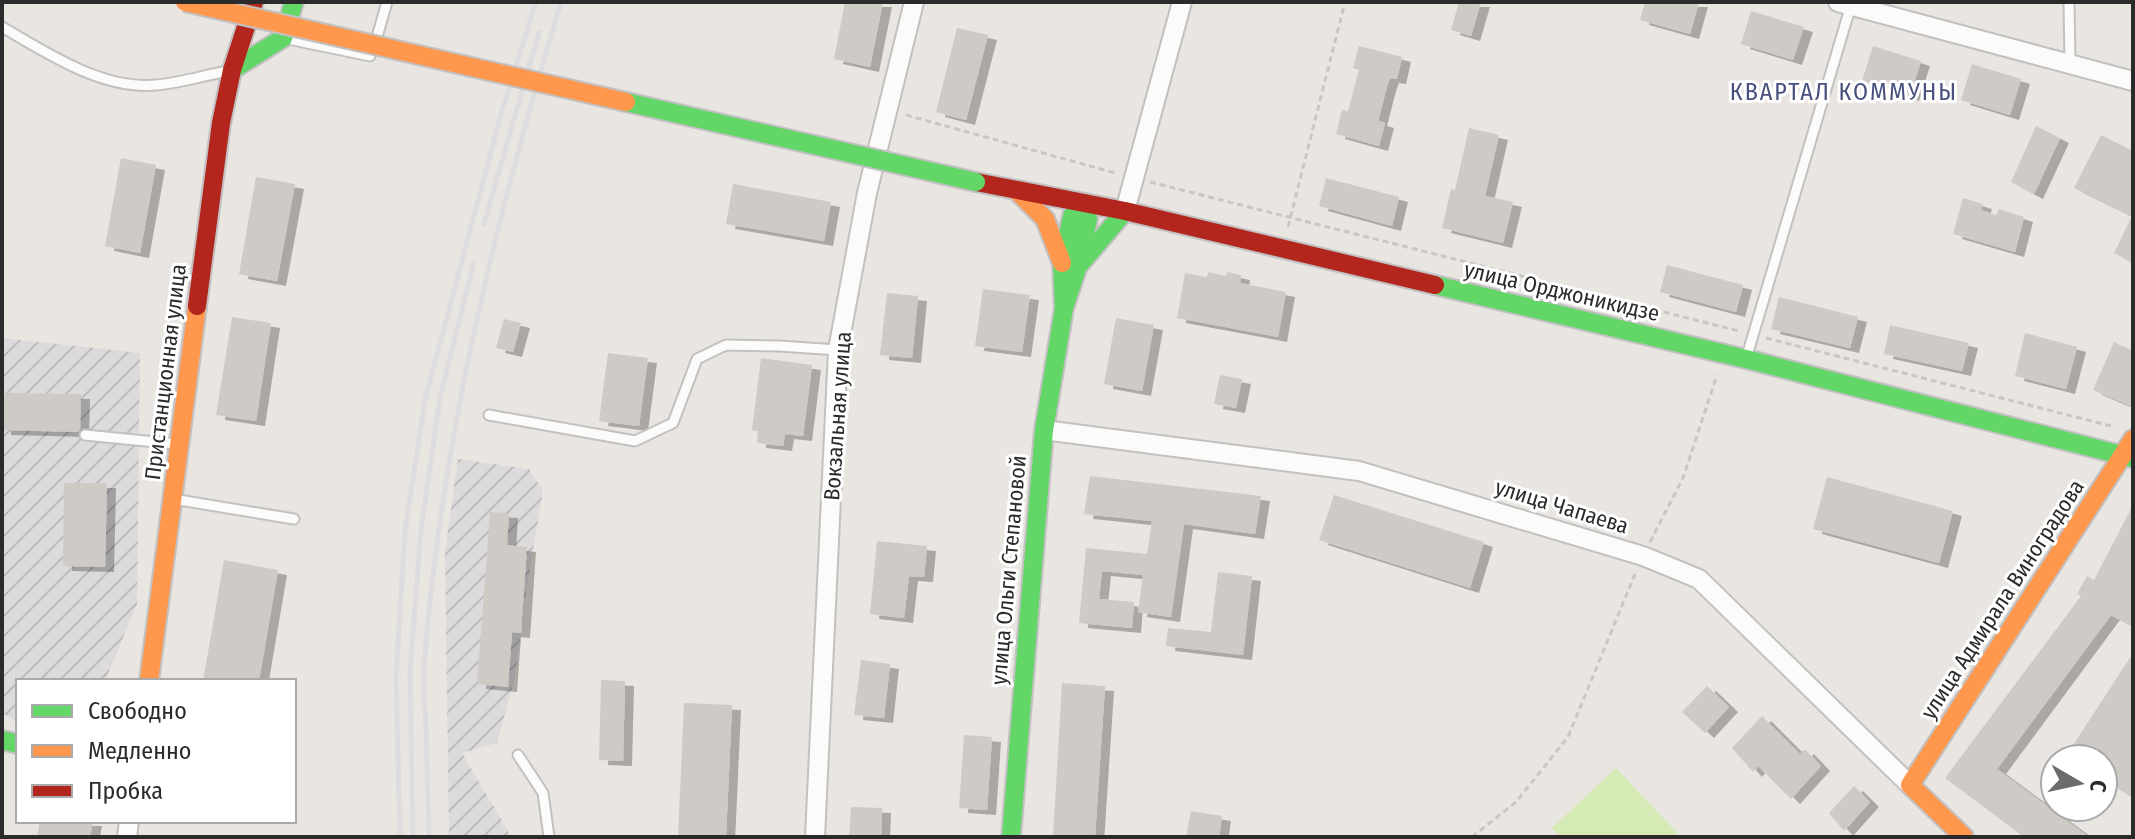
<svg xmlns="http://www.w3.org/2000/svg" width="2135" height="839" viewBox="0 0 2135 839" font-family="'Fira Sans Condensed',sans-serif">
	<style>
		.industrial { fill: url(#industrial-furrows) }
		.pitch { fill: #d5eab5 }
		.building { fill: #cecbc7; filter: url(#shadow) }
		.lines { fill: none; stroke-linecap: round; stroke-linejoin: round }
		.lane-casing { stroke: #c2c1c2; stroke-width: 13 }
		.street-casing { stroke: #c2c1c2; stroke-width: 22 }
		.fast-casing { stroke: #c2c1c2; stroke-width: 22 }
		.slow-casing { stroke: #c2c1c2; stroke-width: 22 }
		.jam-casing { stroke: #c2c1c2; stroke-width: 22 }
		.path { stroke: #c8c7c7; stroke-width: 3; stroke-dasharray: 6 4; stroke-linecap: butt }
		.lane { stroke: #fcfbfa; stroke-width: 9 }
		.street { stroke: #fcfbfa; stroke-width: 18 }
		.fast { stroke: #63d668; stroke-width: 18 }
		.slow { stroke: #ff974d; stroke-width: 18 }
		.jam { stroke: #b3261e; stroke-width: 18 }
		.rail { stroke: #dddddf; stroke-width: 5 }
		.fast-bridge-casing { stroke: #c2c1c2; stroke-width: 22; stroke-linecap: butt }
		.slow-bridge-casing { stroke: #c2c1c2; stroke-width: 22; stroke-linecap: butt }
		.fast-bridge { stroke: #63d668; stroke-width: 18 }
		.slow-bridge { stroke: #ff974d; stroke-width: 18 }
		.labels { text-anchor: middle; stroke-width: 6; stroke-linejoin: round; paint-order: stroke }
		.street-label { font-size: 22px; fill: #2b2b2b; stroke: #fff }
		.neighbourhood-label { font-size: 24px; letter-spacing: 2px; fill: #48507e; stroke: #fff }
	</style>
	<defs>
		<pattern id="industrial-furrows" width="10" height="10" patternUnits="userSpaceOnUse" patternTransform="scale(2)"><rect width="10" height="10" fill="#dddadc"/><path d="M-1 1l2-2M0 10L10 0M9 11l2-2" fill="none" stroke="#bebbbd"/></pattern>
		<filter id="shadow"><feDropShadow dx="9" dy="5" stdDeviation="0" flood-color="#0004"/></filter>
	</defs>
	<rect width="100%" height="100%" fill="#e9e5e0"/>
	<path class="industrial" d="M2 338 140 353 137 604 105 681H18V720H14L2 713Z
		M458 459 529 469 543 491 527 586 515 677 497 743 462 753 508 831V837H449L445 552Z"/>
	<path class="pitch" d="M1616 768 1681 837H1561L1552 828Z"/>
	<path class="building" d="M845 2H883L870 67 834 59Z
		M1459 2H1481L1471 36 1451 30Z
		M1645 2H1699L1690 34 1640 20Z
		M1751 11 1804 27 1793 60 1741 44Z
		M957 28 988 35 966 120 936 112Z
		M1359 46 1402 57 1397 79 1390 78 1387 86 1378 121 1385 123 1379 146 1336 134 1342 110 1348 111 1359 70 1353 68Z
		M1873 46 1921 61 1910 96 1862 81Z
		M1972 64 2021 79 2010 115 1961 100Z
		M2036 126 2060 138 2034 194 2011 182Z
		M1469 128 1499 135 1485 196 1513 202 1503 243 1442 228 1451 189 1455 190Z
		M2101 135 2133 151V263L2114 253 2132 216 2074 188Z
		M121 158 156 165 140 253 105 246Z
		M256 177 295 184 277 281 239 274Z
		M1326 178 1399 197 1392 226 1319 206Z
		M733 184 831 202 824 241 726 224Z
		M1963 198 1983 204 1981 210 1996 215 1999 209 2024 217 2015 252 1953 234Z
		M1667 265 1743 285 1736 312 1660 292Z
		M1208 272 1226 276 1227 272 1241 275 1240 283 1286 292 1278 337 1177 318 1185 273 1207 277Z
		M983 289 1030 295 1022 352 975 346Z
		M887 293 918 296 912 358 880 355Z
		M1779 297 1858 317 1850 348 1771 329Z
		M232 317 271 323 256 421 216 415Z
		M1116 318 1154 325 1142 391 1104 384Z
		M504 319 521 323 513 352 496 348Z
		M1890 325 1969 343 1962 371 1884 354Z
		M2025 333 2077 347 2066 389 2015 376Z
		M2114 342 2133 351V407L2093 390Z
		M608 353 648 358 639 426 599 421Z
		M761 358 812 365 803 436 785 434 783 446 757 443 758 431 752 430Z
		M1220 375 1242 379 1236 408 1214 404Z
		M2 393 81 394 80 430 78 432 2 430Z
		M1090 476 1261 496 1255 534 1184 524 1171 617 1138 612 1143 575 1102 571 1099 599 1134 602 1132 628 1079 623 1086 548 1147 554 1152 521 1084 514Z
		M1827 477 1953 511 1939 563 1813 529Z
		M64 483H107L105 567 63 566Z
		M1334 495 1484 542 1470 588 1319 540Z
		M2133 505V627L2111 615 1997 769 2089 837H2024L1945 778 2081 596 2077 594 2087 576 2094 580Z
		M490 512 509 513 507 545 527 547 521 633 512 632 508 687 477 684Z
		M877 541 927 546 924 577 909 576 904 618 870 614Z
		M224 560 278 570 259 681H203Z
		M1218 572 1252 576 1243 655 1166 646 1168 628 1211 632Z
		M2133 653V798L2103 779V759H2064Z
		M861 660 890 664 884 718 854 715Z
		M601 680 625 681 623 761 599 760Z
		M1062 683 1105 686 1095 837H1053Z
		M1707 686 1729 707 1705 733 1682 712Z
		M684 703 732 705 726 837H678Z
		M1762 716 1800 754 1805 749 1821 766 1791 799 1758 766 1753 772 1732 748Z
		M964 735 992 737 987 810 959 808Z
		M1854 786 1870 802 1844 831 1829 813Z
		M851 807 882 808 881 837H849Z
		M1191 811 1222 816 1219 837H1186Z
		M40 821H93L90 837H37Z"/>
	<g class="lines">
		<defs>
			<path id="lane" d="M2069 2 2070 64
				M2 27C47 53 102 90 156 85 180 83 205 75 228 71
				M283 38 370 56
				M375 44 387 2
				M1746 359 1851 5
				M489 415 635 441 673 423 697 359 726 345 779 346 838 350
				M85 435 176 444
				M173 499 294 519
				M518 755 543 793 549 837"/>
			<path id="street" d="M1838 2 2133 81
				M1125 211 1182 2
				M1044 430 1359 471 1643 556 1699 579 1910 785
				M127 837 129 821
				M815 837 838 350 867 193 914 2"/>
			<path id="fast" d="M232 70 283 38 294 2
				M1080 264 1125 211
				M1435 285 1746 359 2133 458
				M2 740 18 744
				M1011 837 1044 430 1064 308 1078 266 1088 219 1084 203 1072 216 1062 263 1064 308"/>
			<path id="slow" d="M1016 190 1045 219 1062 263
				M149 681 197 306
				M1964 837 1910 785 2133 439"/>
			<path id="jam" d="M976 182 1125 211 1435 285
				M197 306 221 123 232 70 254 2"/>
		</defs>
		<use href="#lane" class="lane-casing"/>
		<use href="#street" class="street-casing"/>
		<use href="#fast" class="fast-casing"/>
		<use href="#slow" class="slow-casing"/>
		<use href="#jam" class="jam-casing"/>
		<path class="path" d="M906 115 1115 173
			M1150 182 1739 331
			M1288 227 1345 2
			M1766 338 2115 427
			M1650 542 1683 478 1717 375
			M1472 837 1516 802 1568 737 1635 574"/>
		<use href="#lane" class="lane"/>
		<use href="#street" class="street"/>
		<use href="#fast" class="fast"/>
		<use href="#slow" class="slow"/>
		<use href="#jam" class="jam"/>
		<path class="rail" d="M484 224 539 32
			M400 837 396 676 405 531 425 400 501 114 536 2
			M413 837 410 672 421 530 440 398 474 263
			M429 837C428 801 427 764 426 728 425 708 423 687 424 667 441 440 496 219 561 2"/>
		<defs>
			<path id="fast-bridge" d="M626 102 976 182"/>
			<path id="slow-bridge" d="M185 2 626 102"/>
		</defs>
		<use href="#fast-bridge" class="fast-bridge-casing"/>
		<use href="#slow-bridge" class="slow-bridge-casing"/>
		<use href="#fast-bridge" class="fast-bridge"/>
		<use href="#slow-bridge" class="slow-bridge"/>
	</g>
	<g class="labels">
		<g class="street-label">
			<text transform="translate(1562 291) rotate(13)" y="8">улица Орджоникидзе</text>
			<text transform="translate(165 372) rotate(-83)" y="8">Пристанционная улица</text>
			<text transform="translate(837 416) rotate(-86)" y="8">Вокзальная улица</text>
			<text transform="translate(1562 506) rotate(17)" y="8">улица Чапаева</text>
			<text transform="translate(1008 570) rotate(-85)" y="8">улица Ольги Степановой</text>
			<text transform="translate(2002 599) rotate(-57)" y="8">улица Адмирала Виноградова</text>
		</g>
		<g class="neighbourhood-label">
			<text x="1844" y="100">КВАРТАЛ КОММУНЫ</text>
		</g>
	</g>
	<rect width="2135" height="839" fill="none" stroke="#2b2b2b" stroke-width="8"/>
	<rect x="16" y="679" width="280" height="144" fill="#ffffff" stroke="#aaaaaa" stroke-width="2"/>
	<rect x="32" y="705" width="40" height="12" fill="#63d668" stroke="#aaaaaa" stroke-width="2"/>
	<text x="88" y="719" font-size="24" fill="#2b2b2b">Свободно</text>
	<rect x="32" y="745" width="40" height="12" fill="#ff974d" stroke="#aaaaaa" stroke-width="2"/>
	<text x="88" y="759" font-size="24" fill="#2b2b2b">Медленно</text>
	<rect x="32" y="785" width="40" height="12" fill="#b3261e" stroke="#aaaaaa" stroke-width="2"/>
	<text x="88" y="799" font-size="24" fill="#2b2b2b">Пробка</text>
	<g transform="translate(2079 783) rotate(99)"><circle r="38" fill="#ffffff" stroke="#aaaaaa" stroke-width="2"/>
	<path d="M0-6L14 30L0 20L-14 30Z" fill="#6e6c6a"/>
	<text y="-12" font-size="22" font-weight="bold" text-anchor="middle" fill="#2b2b2b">С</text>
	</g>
</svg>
